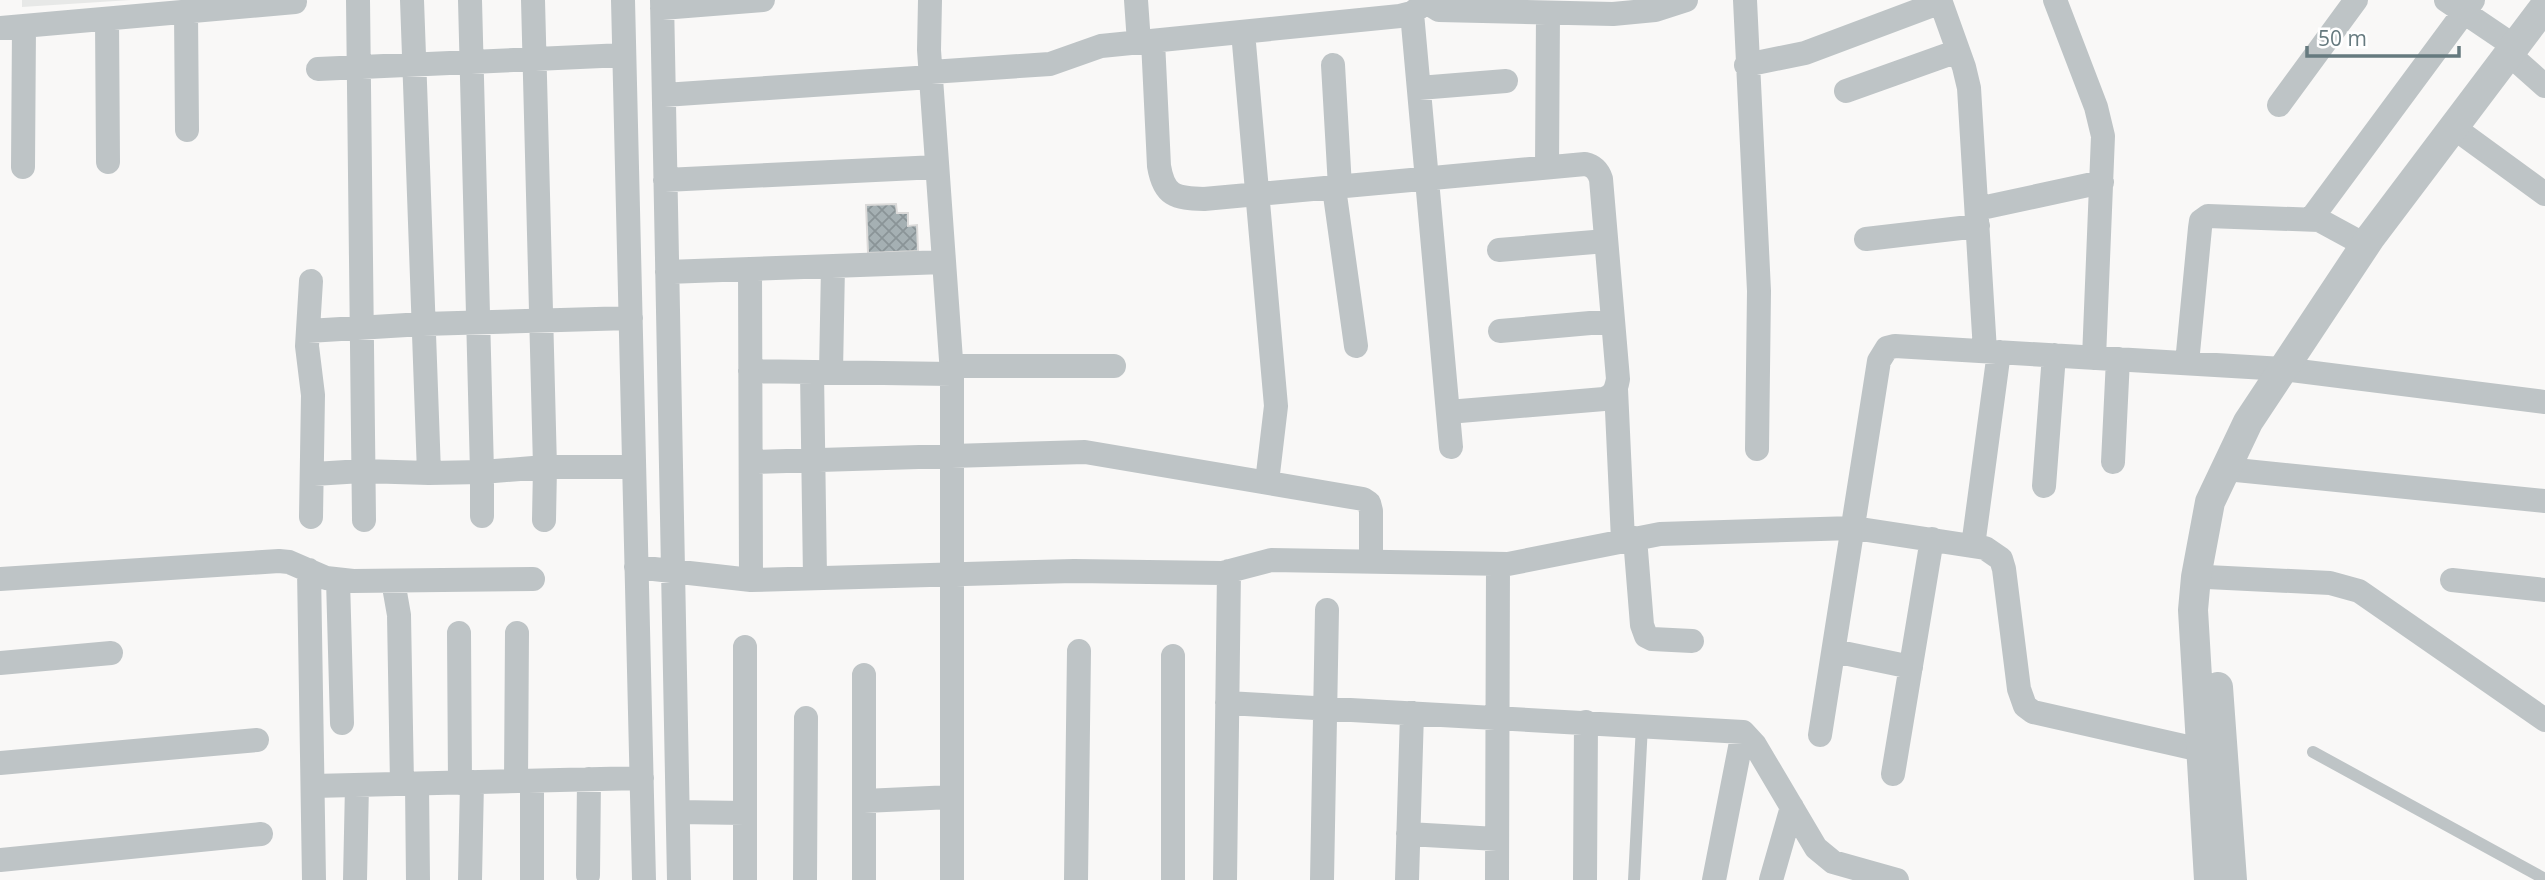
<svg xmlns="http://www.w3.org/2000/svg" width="2545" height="880" viewBox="0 0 2545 880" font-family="'Open Sans',sans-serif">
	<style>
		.built { fill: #e7e8e7 }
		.building { fill: url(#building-cross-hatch); stroke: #dbdad9; stroke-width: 2 }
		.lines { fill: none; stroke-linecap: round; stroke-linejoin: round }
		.service { stroke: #bec4c6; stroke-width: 12 }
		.minor { stroke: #bec4c6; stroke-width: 24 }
		.tertiary { stroke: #bec4c6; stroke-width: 30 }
	</style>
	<defs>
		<pattern id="building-cross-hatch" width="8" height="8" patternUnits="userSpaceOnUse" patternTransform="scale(1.75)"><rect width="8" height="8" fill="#a5b0b3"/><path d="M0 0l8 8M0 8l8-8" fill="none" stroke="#8a9497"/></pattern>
	</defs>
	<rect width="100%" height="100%" fill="#f9f8f7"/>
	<path class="built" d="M22 0H131L22 7Z"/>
	<path class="building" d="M896 204 897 213H908V226L917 225 918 251 868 253 866 205Z"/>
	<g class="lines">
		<path class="service" d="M2313 752 2545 879
			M1634 880 1642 725"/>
		<path class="minor" d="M358 0 364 520
			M470 0 482 472 545 467H634
			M533 0 545 467 544 520
			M623 0 644 880
			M662 0 679 880
			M930 0 929 50 952 374V880
			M1136 0 1139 43
			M1423 0 1439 10 1613 14 1655 10 1686 0
			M1745 0 1759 291 1757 449
			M1940 0 1964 67 1969 88 1985 351
			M2055 0 2096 107 2103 136 2094 358
			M2446 0 2514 46
			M662 8 763 0
			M186 12 187 130
			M1412 13 1451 447
			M107 19 108 162
			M0 28 295 2
			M1243 32 1276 406 1267 482
			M1153 41 1159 166C1164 196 1175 198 1204 199L1585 164C1594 166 1598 170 1601 179L1618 379C1616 390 1614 395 1604 399L1448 412
			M2509 54 2545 86
			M1333 65 1340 187
			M1746 65 1805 53 1941 2
			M318 69 624 55
			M931 72 1050 64 1101 46 1400 16 1412 13 1425 3
			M1419 88 1506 81
			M1846 91 1958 51
			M664 95 931 77
			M2279 105 2356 0
			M2453 127 2545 194
			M23 167 24 26
			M1547 167 1548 13
			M665 180 937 167
			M1334 188 1356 346
			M1977 209 2102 182
			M2311 219 2473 0
			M1866 239 1978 226
			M1499 250 1606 241
			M750 269 751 580
			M667 272 944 262
			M311 281 307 346 313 395 311 517
			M308 331 423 324 631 318
			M1500 331 1613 321
			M2187 363 2200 228 2201 221 2208 216 2319 220 2365 245
			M951 366H1114
			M750 371 952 374
			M812 372 815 578
			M831 372 833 266
			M1616 389 1623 540
			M751 462 1085 452 1363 499 1369 503 1371 511V561
			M2113 462 2118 359
			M2226 469 2545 501
			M429 473 482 472V516
			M314 474 362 471 429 473 412 0
			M2044 486 2054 355
			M1635 538 1642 625 1646 636 1652 639 1692 641
			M1973 546 1999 352
			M636 567 751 580 1074 571 1222 573 1271 560 1508 564 1660 534 1854 528 1985 548 2001 559 2004 569 2019 689 2025 706 2033 712 2201 750
			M309 570 314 880
			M2207 577 2330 583 2359 591 2545 720
			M0 579 279 561 289 562 326 578 353 581 533 579
			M338 580 342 723
			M2452 580 2545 590
			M393 581 399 615 402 784
			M459 633 460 783
			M1834 651 1911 667
			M1173 656V880
			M0 663 111 653
			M1227 703 1743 732 1755 745 1816 848 1833 862 1897 880
			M1820 735 1879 361 1887 348 1895 346 2283 369 2545 402
			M0 763 257 740
			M1893 774 1932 539
			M516 781 517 633
			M417 784 418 880
			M313 786 642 778
			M864 801 952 797
			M678 812 745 813
			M1408 834 1497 839
			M0 860 261 834
			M588 875 589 779
			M355 880 357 785
			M470 880 472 782
			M532 880V781
			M745 880V647
			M805 880 806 718
			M864 880V675
			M1076 880 1079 651
			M1225 880 1229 571
			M1322 880 1327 610
			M1407 880 1412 713
			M1497 880 1498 564
			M1585 880 1586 722
			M1714 880 1743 732
			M1771 880 1792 807"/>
		<path class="tertiary" d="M2218 687 2232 880
			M2209 880 2193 610 2196 577 2210 502 2248 422 2370 238 2545 6"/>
	</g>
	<path d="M2307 46v10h152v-10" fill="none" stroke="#667a7f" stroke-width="3.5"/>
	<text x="2318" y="46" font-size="21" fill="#667a7f" stroke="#ffffff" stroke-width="5" paint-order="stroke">50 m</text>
</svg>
